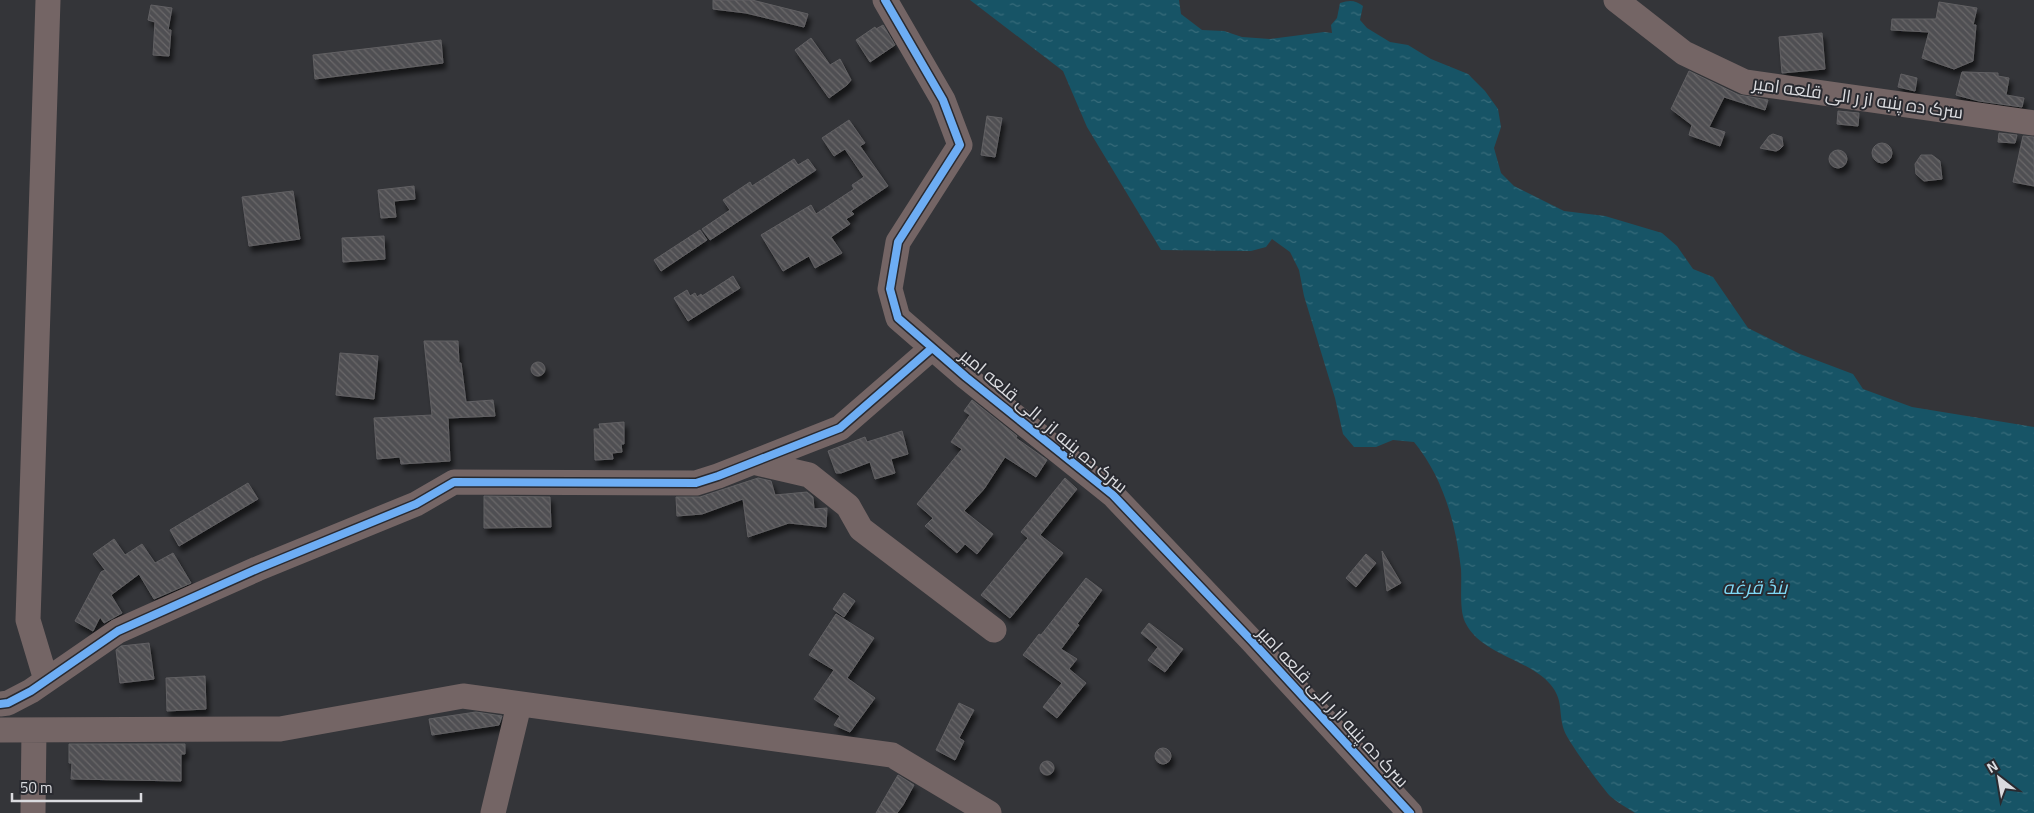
<svg xmlns="http://www.w3.org/2000/svg" width="2034" height="813" viewBox="0 0 2034 813" font-family="Georgia,Cairo,serif">
	<style>
		.water { fill: url(#water-ripples) }
		.building { fill: url(#building-back-hatch); stroke: #616063; filter: url(#shadow) }
		.lines { fill: none; stroke-linecap: round; stroke-linejoin: round }
		.minor { stroke: #746565; stroke-width: 25 }
		.cycleway-casing { stroke: #292a30; stroke-width: 11 }
		.cycleway { stroke: #6dadf4; stroke-width: 8 }
		.labels { text-anchor: middle; stroke-width: 4; stroke-linejoin: round; paint-order: stroke }
		.street-label { font-size: 18px; fill: #dadbdf; stroke: #292a30 }
		.water-label { font-size: 19px; font-style: italic; fill: #7fd8f5; stroke: #292a30 }
	</style>
	<defs>
		<pattern id="water-ripples" width="26" height="14" patternUnits="userSpaceOnUse" patternTransform="scale(1.25)"><rect width="26" height="14" fill="#175466"/><path d="M2 4q2-2 4 0t4 0M15 11q2-2 4 0t4 0" fill="none" stroke="#386c7b"/></pattern>
		<pattern id="building-back-hatch" width="6" height="6" patternUnits="userSpaceOnUse" patternTransform="scale(1.25)"><rect width="6" height="6" fill="#504f52"/><path d="M-1 5l2 2M0 0l6 6M5-1l2 2" fill="none" stroke="#69686a"/></pattern>
		<filter id="shadow"><feDropShadow dx="3" dy="5.5" stdDeviation="2.5" flood-color="#0009"/></filter>
	</defs>
	<rect width="100%" height="100%" fill="#343539"/>
	<path class="water" d="M970 0H1179L1181 14 1202 30 1224 31 1242 37 1270 39 1324 32 1332 33 1331 25 1337 18 1340 3C1350 0 1355 0 1363 6L1360 20 1367 28 1390 42 1408 45 1431 59 1468 74 1485 91 1498 109 1501 127 1494 148 1501 173 1514 186 1564 211 1605 216 1662 233 1677 246 1693 269 1713 277 1748 328 1800 354 1853 374 1863 389 1912 407 2034 427V813H1635C1627 808 1617 802 1610 796 1601 786 1568 742 1564 730 1558 712 1564 700 1550 684 1527 658 1481 655 1465 622 1459 609 1462 584 1461 569 1456 524 1443 477 1414 442L1393 440 1376 447H1354L1343 434 1335 398 1304 296 1299 270 1290 252 1272 239 1266 247 1251 251 1161 250 1087 127 1063 71Z"/>
	<path class="building" d="M713 0H752L808 14 804 27 746 13 713 9Z
		M1939 2 1977 8 1973 25H1976L1973 61 1954 69 1922 58 1929 32 1891 30 1892 19H1936Z
		M151 5 172 8 168 30H171L169 56 153 55 155 22 148 20Z
		M883 25 895 45 870 62 856 40 875 27 876 29Z
		M1822 33 1825 69 1782 73 1779 37Z
		M811 38 830 65 840 59 851 80 847 85 829 98 795 50Z
		M441 40 443 63 315 79 313 55Z
		M1689 71 1739 95 1768 100 1765 110 1724 97 1709 127 1725 132 1720 146 1689 135 1692 125 1671 109Z
		M1962 72 1998 73V76L2009 78 2006 95 2024 98 2022 107 1979 101 1956 95Z
		M1901 74 1917 78 1915 91 1898 87Z
		M1838 111 1859 113 1858 126 1837 124Z
		M987 116 1002 118 995 157 981 155Z
		M849 120 865 143 860 146 888 186 851 211 854 214 846 219 850 224 831 237 842 253 815 268 809 256 783 271 761 235 811 205 816 214 854 189 852 185 864 177 845 149 834 156 822 138Z
		M1999 133 2017 135 2015 143 1998 142Z
		M1773 134 1782 137 1783 146 1780 149 1776 151 1760 148 1769 136Z
		M2023 136 2034 137V186L2013 182Z
		M1872 153a10 10 0 1 1 20 0a10 10 0 1 1-20 0Z
		M1829 159a9 9 0 1 1 18 0a9 9 0 1 1-18 0Z
		M1921 155H1932L1940 161 1942 179 1924 181 1916 174 1915 164Z
		M794 159 798 165 808 159 816 170 710 240 702 229 730 210 723 200 750 182 752 186Z
		M414 186 415 199 394 201 396 217 381 218 378 190Z
		M293 191 300 239 249 246 242 197Z
		M700 230 707 240 661 271 654 260Z
		M384 236 385 259 343 262 342 238Z
		M733 276 740 288 688 321 674 298 687 290 690 296 695 293 697 297 701 294 702 296Z
		M424 341H458L459 363H461L466 402 493 400 495 416 448 418 450 461 401 464 400 457 377 459 374 418 432 415Z
		M340 353 378 356 374 399 336 395Z
		M531 369a7 7 0 1 1 14 0a7 7 0 1 1-14 0Z
		M972 400 1017 436 1016 438 1047 460 1036 477 1005 457 984 489 964 511 993 534 977 554 965 544 957 553 925 526 933 518 917 504 962 449 951 442 970 415 964 411Z
		M624 422V444H621L622 452 612 453 613 459 595 460 594 429H600L599 424Z
		M902 431 908 454 891 459 895 473 875 479 870 462 841 473H836L828 451 865 437 867 442Z
		M758 478 771 481 775 495 807 492 813 497 814 509 827 508 826 527 789 523 748 537 743 499 702 514 677 516 676 497H700Z
		M1065 478 1077 489 1040 535 1063 553 1010 618 981 595 1028 538 1021 532Z
		M248 483 258 499 179 546 170 530Z
		M484 496 550 497 551 527 484 528Z
		M114 539 125 555 142 544 155 563 173 553 191 583 154 599 139 574 111 595 122 613 104 623 100 617 93 631 75 621 101 572 105 570 93 554Z
		M1382 551 1401 583 1387 591Z
		M1366 554 1376 563 1356 587 1346 578Z
		M1086 578 1102 590 1077 624 1079 625 1061 649 1077 659 1069 669 1086 683 1057 718 1043 707 1062 683 1023 655 1039 634 1041 635Z
		M844 593 855 601 844 617 833 609Z
		M836 614 874 638 847 678 875 698 850 732 834 725 840 716 814 699 834 670 809 655Z
		M1149 623 1183 649 1165 672 1148 660 1158 647 1141 633Z
		M149 643 154 679 120 683 116 650 121 646Z
		M205 676 206 709 167 711 166 678Z
		M959 703 974 710 959 738 964 741 955 760 936 750Z
		M476 712 502 716 499 725 432 735 429 719Z
		M69 744H185V754H181V781L71 779 72 763H69Z
		M1155 756a8 8 0 1 1 16 0a8 8 0 1 1-16 0Z
		M1040 768a7 7 0 1 1 14 0a7 7 0 1 1-14 0Z
		M898 775 914 785 903 805 897 813H876Z"/>
	<g class="lines">
		<path class="minor" d="M885 0 943 100 960 145 898 242 890 289 898 318 966 377 1113 495 1251 640 1410 813
			M1616 0 1684 53 1745 82 2034 123
			M753 462 809 475 848 506 861 529 994 630
			M46 680 28 620 48 0
			M0 704 8 703 31 691 118 631 257 569 416 504 454 482 696 483 718 476 840 428 932 348
			M0 730 280 729 463 696 892 755 989 813
			M33 813 34 730
			M493 813 519 705"/>
		<defs>
			<path id="cycleway" d="M885 0 943 100 960 145 898 242 890 289 898 318 966 377 1113 495 1251 640 1410 813
				M0 704 8 703 31 691 118 631 257 569 416 504 454 482 696 483 718 476 840 428 932 348"/>
		</defs>
		<use href="#cycleway" class="cycleway-casing"/>
		<use href="#cycleway" class="cycleway"/>
	</g>
	<g class="labels">
		<g class="street-label">
			<text transform="translate(1858 98) rotate(8)" y="6">سرک ده پنبه از ر الی قلعه امیر</text>
			<text transform="translate(1044 421) rotate(40)" y="6">سرک ده پنبه از ر الی قلعه امیر</text>
			<text transform="translate(1333 707) rotate(47)" y="6">سرک ده پنبه از ر الی قلعه امیر</text>
		</g>
		<g class="water-label">
			<text x="1755" y="594">بندٔ قرغه</text>
		</g>
	</g>
	<g transform="translate(1999 778) rotate(329)" stroke="#292a30" stroke-width="4" paint-order="stroke">
	<path d="M0-4L9 19L0 12L-9 19Z" fill="#dadbdf"/>
	<text y="-8" font-size="14" font-weight="bold" text-anchor="middle" fill="#dadbdf">N</text>
	</g>
	<path d="M12 793v8h129v-8" fill="none" stroke="#dadbdf" stroke-width="2.5"/>
	<text x="20" y="793" font-size="15" fill="#dadbdf" stroke="#292a30" stroke-width="4" paint-order="stroke">50 m</text>
</svg>
